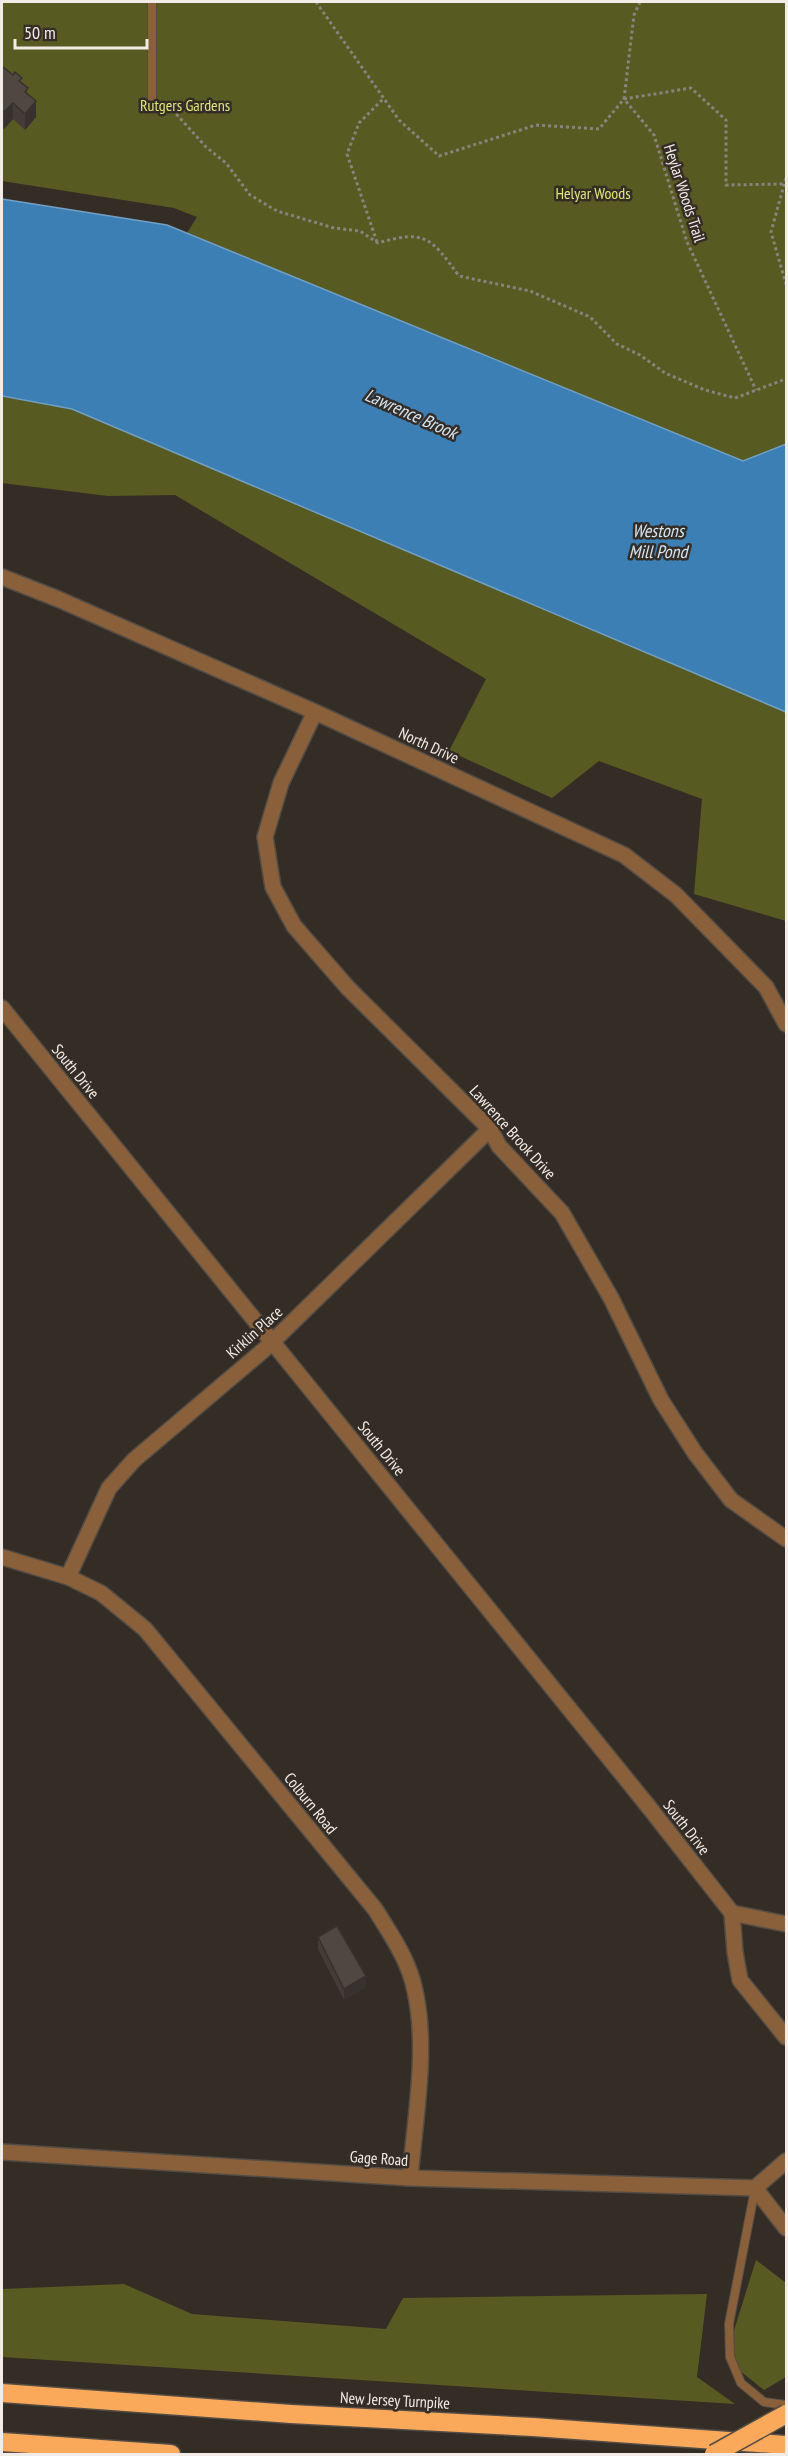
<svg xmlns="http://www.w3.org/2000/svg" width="788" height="2456" viewBox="0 0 788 2456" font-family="'PT Sans Narrow',sans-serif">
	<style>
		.green { fill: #575b22 }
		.water { fill: #3b7fb5; stroke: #72a0c4; stroke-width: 1.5 }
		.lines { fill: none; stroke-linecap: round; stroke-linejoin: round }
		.lane-casing { stroke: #524c45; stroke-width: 10 }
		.street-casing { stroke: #524c45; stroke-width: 18 }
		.highway-casing { stroke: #524c45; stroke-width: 21 }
		.path { stroke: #89837d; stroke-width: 3; stroke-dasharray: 3 3; stroke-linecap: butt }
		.lane { stroke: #8a603a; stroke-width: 8 }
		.street { stroke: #8a603a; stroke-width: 15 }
		.highway { stroke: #faa85a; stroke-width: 18 }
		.highway-bridge-casing { stroke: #524c45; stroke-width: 21; stroke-linecap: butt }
		.highway-bridge { stroke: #faa85a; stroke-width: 18 }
		.wall { fill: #443d37 }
		.shaded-wall { fill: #37322d }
		.building { fill: #4f4740; stroke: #37322d; stroke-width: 1.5 }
		.labels { text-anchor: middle; stroke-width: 5; stroke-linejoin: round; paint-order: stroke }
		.park-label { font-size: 16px; fill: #e0e875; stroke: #342d26 }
		.street-label { font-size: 16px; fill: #f1ece7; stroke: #342d26 }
		.water-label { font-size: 18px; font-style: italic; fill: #d4e5f4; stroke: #342d26 }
	</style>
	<rect width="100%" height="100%" fill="#342d26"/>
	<path class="green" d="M2 2H786V444L743 461 187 233 197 217 174 208 2 181Z
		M2 396 72 409 786 712V921L694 894 702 799 599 761 552 798 449 751 486 679 175 495 108 496 2 483Z
		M756 2260 786 2283V2377L764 2390 725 2359Z
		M124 2284 192 2314 386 2329 403 2298 707 2294 697 2377 735 2404 2 2357V2289Z"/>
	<path class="water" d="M2 199 167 225 743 461 786 444V712L72 409 2 396Z"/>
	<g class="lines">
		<defs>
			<path id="lane" d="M152 2V101
				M755 2189 729 2324 730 2357 741 2383 764 2402 786 2405"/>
			<path id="street" d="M2 577 58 599 315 712 624 855 676 895 766 987 786 1024
				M315 712 281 783 265 837 273 887 294 926 348 988 490 1129 499 1146 562 1213 611 1298 661 1400 695 1453 731 1500 786 1539
				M2 1008 648 1806 732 1913
				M2 1557 68 1577 101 1593 145 1629 375 1909C391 1935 409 1960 415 1991 428 2048 415 2119 410 2178
				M68 1577 109 1488 134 1460 266 1348 490 1129
				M732 1913 735 1952 740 1980 786 2037
				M732 1913 786 1924
				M2 2152 410 2178 755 2188
				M755 2188 786 2228
				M755 2188 786 2161"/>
			<path id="highway" d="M2 2393 291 2414 533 2427 786 2445
				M2 2442 171 2454"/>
		</defs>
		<use href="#lane" class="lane-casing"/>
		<use href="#street" class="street-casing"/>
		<use href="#highway" class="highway-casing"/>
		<path class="path" d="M316 2 399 120 439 156 536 125 599 129 624 99 691 88 726 120V185L783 184
			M640 2 634 15 624 99 654 135 687 242 756 390
			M162 104 170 107 206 147 226 163 250 195 277 211 334 228 360 231 378 243C426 229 431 238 459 276L530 291 590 317 617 344 640 355 665 373 705 390 735 398 786 379
			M786 178 771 232 786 284
			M377 242 347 154 359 123 384 98"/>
		<use href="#lane" class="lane"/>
		<use href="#street" class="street"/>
		<use href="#highway" class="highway"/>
		<defs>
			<path id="highway-bridge" d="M714 2454 786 2414"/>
		</defs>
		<use href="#highway-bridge" class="highway-bridge-casing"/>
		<use href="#highway-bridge" class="highway-bridge"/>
	</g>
	<path class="wall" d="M2 69 22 83 28 94 36 117 25 130 13 119 4 129 2 127Z
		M318 1937 366 1987 344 2000 318 1949Z"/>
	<path class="shaded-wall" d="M36 101V117L25 130V114Z
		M13 103V119L4 129V112Z
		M366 1976V1987L344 2000V1989Z"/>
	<path class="building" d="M3 67 13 75 15 72 22 78 19 81 28 88 25 92 36 101 25 114 13 103 4 112 2 110V69Z
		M337 1926 366 1976 344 1989 318 1937Z"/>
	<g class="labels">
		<g class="park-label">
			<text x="185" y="111">Rutgers Gardens</text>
			<text x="593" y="199">Helyar Woods</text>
		</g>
		<g class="street-label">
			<text transform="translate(685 193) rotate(72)" y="6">Heylar Woods Trail</text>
			<text transform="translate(429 745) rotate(25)" y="6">North Drive</text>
			<text transform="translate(76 1071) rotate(51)" y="6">South Drive</text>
			<text transform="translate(513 1132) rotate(48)" y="6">Lawrence Brook Drive</text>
			<text transform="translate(254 1332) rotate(-42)" y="6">Kirklin Place</text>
			<text transform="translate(382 1448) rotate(51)" y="6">South Drive</text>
			<text transform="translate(311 1803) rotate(51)" y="6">Colburn Road</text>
			<text transform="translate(687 1827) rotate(52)" y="6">South Drive</text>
			<text transform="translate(379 2158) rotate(4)" y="6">Gage Road</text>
			<text transform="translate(395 2400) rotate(3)" y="6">New Jersey Turnpike</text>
		</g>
		<g class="water-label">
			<text transform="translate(411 414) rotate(24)" y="6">Lawrence Brook</text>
			<text x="658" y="537">Westons<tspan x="658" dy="21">Mill Pond</tspan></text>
		</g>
	</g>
	<rect width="788" height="2456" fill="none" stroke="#f1ece7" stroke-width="6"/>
	<path d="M15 39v9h132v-9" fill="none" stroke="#f1ece7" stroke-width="3"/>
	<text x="24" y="39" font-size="18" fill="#f1ece7" stroke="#342d26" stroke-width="4.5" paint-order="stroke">50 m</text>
</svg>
